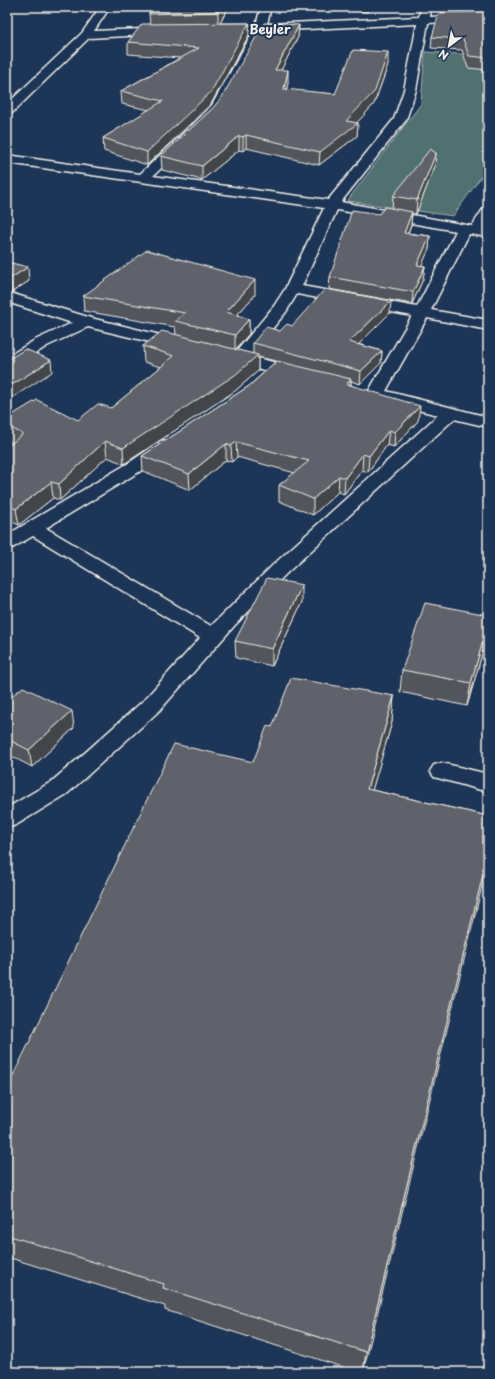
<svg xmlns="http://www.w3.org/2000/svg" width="495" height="1379" viewBox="0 0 495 1379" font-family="'Playpen Sans',sans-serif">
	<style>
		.green { fill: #51706f; stroke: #a2b0ac }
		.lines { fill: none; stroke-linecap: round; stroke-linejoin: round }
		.minor-casing { stroke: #f4f1e8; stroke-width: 3 }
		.minor { fill: #1d3557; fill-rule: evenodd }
		.wall { fill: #52545b; stroke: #f4f1e8 }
		.shaded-wall { fill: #42454a; stroke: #f4f1e8 }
		.building { fill: #5f626a; stroke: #f4f1e8 }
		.labels { text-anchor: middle; stroke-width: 4; stroke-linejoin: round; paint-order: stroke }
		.far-district-label { font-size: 13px; font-weight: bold; fill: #f4f1e8; stroke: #1d3557 }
	</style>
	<rect width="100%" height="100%" fill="#1d3557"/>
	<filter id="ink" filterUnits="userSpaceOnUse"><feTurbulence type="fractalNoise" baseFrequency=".025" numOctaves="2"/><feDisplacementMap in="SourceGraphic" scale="8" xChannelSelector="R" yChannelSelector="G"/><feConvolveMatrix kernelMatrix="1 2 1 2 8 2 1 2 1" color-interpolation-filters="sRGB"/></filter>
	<g filter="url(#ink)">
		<path class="green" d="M488 25V167L453 216 347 201 421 104 425 52 475 55Z"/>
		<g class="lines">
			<defs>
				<path id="minor" d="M100 7H110L94 31 166 28 172 31 166 34 89 38 11 114 7 115V104L82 33Z
					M261 7H271L267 24 419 17 421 7H431L430 17 488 14V20L428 23 416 90 406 120 341 202 472 226 483 209 488 208V223L485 228 488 229V237L469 234 431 310 488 320V330L427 318 386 391 488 417V427L454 419 288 572 235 625 160 710 67 794 16 825 7 828V808L51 782 87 751 144 700 200 638 33 536 14 547 7 549V535L127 464 161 441 167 440 173 441 176 445 173 449 139 472 46 528 211 626 274 564 438 415 370 398 367 394 412 316 297 294 286 312 250 356 303 370 305 374 303 378 297 379 291 378 223 358 221 355 223 352 229 350 236 352 274 306 285 289 324 208 7 163V155L140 174 203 115 212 105 253 32 219 33 213 30 215 28 256 25ZM417 24 404 90 394 119 328 200 153 176 211 121 221 109 264 31ZM337 210 456 231 417 307 302 286Z
					M7 292 91 318 189 342 191 345 189 348 183 350 88 327 47 346 13 368 7 369V357L35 340 72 323 7 302Z
					M442 763 488 774V792L434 777 430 771 434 765Z"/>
			</defs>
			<use href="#minor" class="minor-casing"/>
			<use href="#minor" class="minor"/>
		</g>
		<path class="wall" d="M154 7H229L220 23H249V35L211 104 147 165 104 151 103 138 149 110 122 104 121 91 180 58 128 54V42L150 24 149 14Z
			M315 7H379L377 9H369L367 12Z
			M441 7H488V70L468 68 462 50 431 48 432 37 441 13Z
			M299 25 298 37 281 70 288 83 286 90 335 94 388 65 374 104 357 122 358 123 357 136 319 165 246 148 243 151 239 150 202 180 162 170 161 156 212 109Z
			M435 166 416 214H412L411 225 408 233 430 236 429 249 421 266H425L423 279 412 304 329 289 330 277 392 209 393 196Z
			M7 262 29 281 12 292 7 291Z
			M255 295 237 315 249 319V334L236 350 253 354V343L292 326 390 313 358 344 382 351 381 363 360 384 351 381V385L418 421 394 447 387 445 368 472 362 470 344 494 338 492 313 515 279 501V485L295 473 237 457 232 462 226 460 190 490 143 471 142 456 249 386 276 361 258 357V371L235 391 124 464 107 457 60 500 53 498 19 525 12 522 7 525V447L12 443 7 440V418L78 420 111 408 161 367 144 362 143 346 176 334 175 327 84 311 83 296Z
			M302 602 272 666 236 658 235 641Z
			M487 637 467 706 400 692 402 670Z
			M394 696 392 722 372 790 488 816 363 1372H358L165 1310V1306L7 1257V1088L253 762 272 727Z
			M7 700 74 728 32 767 7 754Z"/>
		<path class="shaded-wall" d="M221 7H229L218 25V12Z
			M367 7H370L369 9 367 12Z
			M249 23V35L211 104 147 165V152Z
			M299 25 298 37 275 82V70Z
			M388 52V65L374 104 354 126 358 123 357 136 319 165 320 152 346 121Z
			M288 70V83L284 102V89Z
			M246 135V148L243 151V137Z
			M239 136V150L202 180V166Z
			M436 153 435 166 416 214 417 200Z
			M412 212 411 225 403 245 404 233Z
			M430 236 429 249 416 278 417 265Z
			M425 266 423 279 412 304 413 292Z
			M28 267 29 281 12 292 11 278Z
			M255 280V295L226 327V312Z
			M391 301 390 313 349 354V342Z
			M249 319V334L235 350V335Z
			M382 351 381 363 360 384 361 371Z
			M258 355V371L235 391 124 464 123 448Z
			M51 360 52 372 7 401V388Z
			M351 379 350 394 347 384Z
			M420 406 418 421 394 447 395 432Z
			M389 430 387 445 368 472 369 456Z
			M105 441 107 457 60 500 59 484Z
			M236 442 237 457 232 462 231 446Z
			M226 444V460L190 490 189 474Z
			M363 454 362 470 344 494 345 478Z
			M339 476 338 492 313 515V499Z
			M51 482 53 498 19 525 16 509Z
			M10 506 12 522 7 525V507Z
			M302 585V602L272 666V649Z
			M488 623V630L487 637 467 706 471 683Z
			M394 696 392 722 365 815 367 789Z
			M72 711 74 728 32 767 29 750Z
			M488 854V862L363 1372 366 1352Z"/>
		<path class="building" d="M154 7H221L218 12 149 14Z
			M488 11V58L469 56 463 39 432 37 439 13Z
			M249 23 211 92 147 152 103 138 163 101 121 91 199 48 128 42 142 24Z
			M264 23 299 25 275 70H288L284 89 335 94 353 50 388 52 375 91 346 121 358 123 320 152 246 135 243 137 239 136 202 166 161 156 212 109 222 97Z
			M430 149 436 153 417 200 393 196Z
			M385 207 412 212 404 233 430 236 417 265 425 266 413 292 330 277 352 210 379 214Z
			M147 250 255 280 226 312 249 319 235 335 175 321 185 313 83 296Z
			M7 262 28 267 11 278 7 277Z
			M325 289 391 301 349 342 382 351 361 371 253 343 266 327 280 331 287 324 292 326Z
			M162 331 258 355 235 375 123 448 105 441 59 484 51 482 16 509 10 506 7 507V469L9 468 7 467V460L9 459 7 458V447L23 434 7 426V418L37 400 78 420 98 404 111 408 174 356 143 346Z
			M25 349 51 360 7 388V357H12Z
			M277 361 351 379 347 384 420 406 395 432 389 430 369 456 363 454 345 478 339 476 313 499 279 485 309 461 236 442 231 446 226 444 189 474 142 456 249 386Z
			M267 578 302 585 272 649 235 641Z
			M425 603 488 615V623L471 683 402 670Z
			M291 678 394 696 367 789 488 816V854L366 1352 163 1288 164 1284 7 1235V1088L174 744 253 762 267 726 272 727Z
			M23 687 72 711 29 750 7 739V700Z"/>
	</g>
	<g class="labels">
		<g class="far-district-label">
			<text x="270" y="34">Beyler</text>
		</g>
	</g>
	<rect width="495" height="1379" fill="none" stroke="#1d3557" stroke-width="24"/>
	<rect x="12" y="12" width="471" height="1355" fill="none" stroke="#f4f1e8" stroke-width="1.5" filter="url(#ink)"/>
	<g transform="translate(449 46) rotate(212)" stroke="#1d3557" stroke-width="3" paint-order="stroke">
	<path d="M0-3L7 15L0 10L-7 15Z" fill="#f4f1e8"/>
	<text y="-6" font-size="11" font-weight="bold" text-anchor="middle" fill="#f4f1e8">N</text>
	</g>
</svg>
